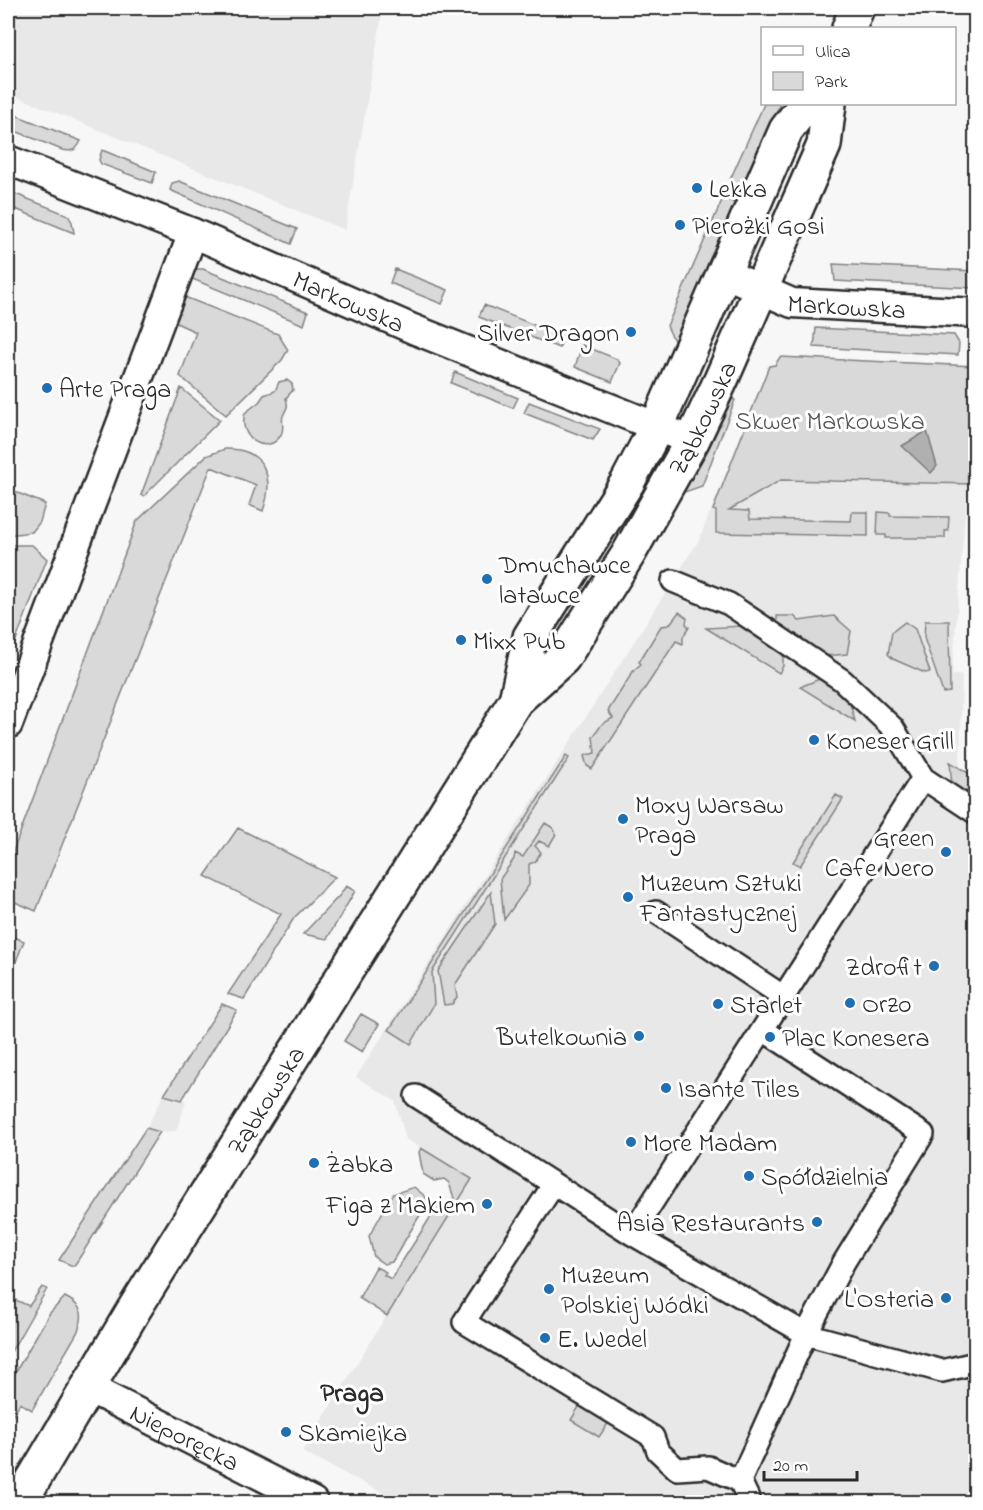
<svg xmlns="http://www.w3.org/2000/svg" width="983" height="1510" viewBox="0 0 983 1510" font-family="'Indie Flower',sans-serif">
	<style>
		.built { fill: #e8e8e8 }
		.green { fill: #d9d9d9; stroke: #828282; stroke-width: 1.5 }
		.water { fill: #b0b0b0; stroke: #7b7b7b; stroke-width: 1.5 }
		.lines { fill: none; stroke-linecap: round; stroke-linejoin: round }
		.pedestrian-casing { stroke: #2b2b2b; stroke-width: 26 }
		.minor-casing { stroke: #2b2b2b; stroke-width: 33 }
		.tertiary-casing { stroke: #2b2b2b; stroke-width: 38 }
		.pedestrian { stroke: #fff; stroke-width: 21 }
		.minor { stroke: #fff; stroke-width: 28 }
		.tertiary { stroke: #fff; stroke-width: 33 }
		.poi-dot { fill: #1f6fb2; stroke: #fff; stroke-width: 2 }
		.labels { text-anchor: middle; stroke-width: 6; stroke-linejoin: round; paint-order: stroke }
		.poi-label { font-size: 26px; fill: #2b2b2b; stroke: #fff; text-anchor: start }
		.street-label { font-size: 26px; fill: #2b2b2b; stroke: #fff }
		.park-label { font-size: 26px; fill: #565656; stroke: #fff }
		.neighbourhood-label { font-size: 27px; font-weight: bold; fill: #2b2b2b; stroke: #fff }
	</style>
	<rect width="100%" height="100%" fill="#f7f7f7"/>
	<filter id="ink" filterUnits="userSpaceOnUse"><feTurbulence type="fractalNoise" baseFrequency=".0167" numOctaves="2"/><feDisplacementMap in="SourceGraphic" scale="12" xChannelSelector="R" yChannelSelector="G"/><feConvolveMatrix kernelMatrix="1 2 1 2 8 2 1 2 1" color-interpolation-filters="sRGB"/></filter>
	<g filter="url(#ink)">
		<path class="built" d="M8 8H383L345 230 8 93Z
			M780 357 957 365 973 415 952 675H962L960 767 976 777 975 1502H401L302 1452 471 1179 406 1139 395 1101 356 1077 699 540 769 366 775 365Z
			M164 1095 186 1101 176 1131 160 1132 146 1128Z"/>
		<path class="green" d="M764 104H780L746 180 739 186 729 182Z
			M8 112 81 141C76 151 72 152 62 150L8 128Z
			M102 150 156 172 152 183 101 164 99 160Z
			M179 181 297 229 291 244 170 190 172 183Z
			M8 191 68 215 72 222 74 233 8 206Z
			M723 198 733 202 736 208 675 343 667 326Z
			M833 264 975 271V288L835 281Z
			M197 269H203L308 312 304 325 190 278Z
			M395 269 448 290 442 304 390 283Z
			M182 296 278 334 288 350 282 360 226 415 180 376 196 332 172 321Z
			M484 305 564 337 559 348 479 317Z
			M816 328 954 335 959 343 958 355 814 347Z
			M582 345 617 359 620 363 612 382 575 367Z
			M780 357 975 366V484L781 480 729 510 749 511 750 519 851 521 852 512H868V536L716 533V511L713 510 769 366 775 365Z
			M455 372 518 398 513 408 451 383Z
			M287 380 292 384 293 390 286 398C289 409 286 408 283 416 281 421 285 428 281 435 267 457 237 438 245 413L259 402 264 395 275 391 279 382Z
			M181 388 220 420 144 496 141 495Z
			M729 398 735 400 702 486 682 493 700 461Z
			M529 402 600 429 593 440 524 413Z
			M225 449C265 448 275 477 263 511L249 505 256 485 211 467 36 911 8 899V865L137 521 206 456Z
			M8 489 45 504 40 522 32 532 8 535Z
			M878 512 890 513V516L949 517 948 531H945V538H886V535H877Z
			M8 545H32L47 559 8 661Z
			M679 612 687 618 686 624 689 627 683 637V644L676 641 592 769 587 766 584 756 595 753 593 737 602 724 613 718 608 711 634 670 641 664 639 662 661 626 669 625Z
			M777 616H794L799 621 834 616 851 631 847 654 825 656 777 623Z
			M925 621H949L950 692 943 693 924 638Z
			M905 622 915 629 930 672 925 673 893 659 888 654 892 632Z
			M742 626 783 651V666L779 673 706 628Z
			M822 678 848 696 855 721 800 687Z
			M566 756 569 758 432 972 434 1004 411 1044 389 1030Z
			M950 762 975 777V794L952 786Z
			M836 795 843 799 800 866 793 862Z
			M545 823 553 828 556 834 549 846 539 841 535 846 541 852 535 862 529 864V885L504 920 500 879 514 859 515 853 523 857Z
			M238 828 335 877 294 918 244 999 228 994 281 914 205 876Z
			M346 886 355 891 327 939 303 934 340 895Z
			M491 892 495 924 455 985 457 997 452 1004 444 1005 438 971Z
			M8 935 24 941 8 982Z
			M222 1004 237 1010 182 1100 164 1095Z
			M361 1014 379 1024 362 1052 344 1041Z
			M146 1128 160 1132 76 1263 73 1266 59 1260Z
			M421 1148 472 1179 387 1316 359 1298 376 1267 386 1272 384 1275 391 1279 437 1207 443 1205 454 1198 449 1183 444 1179 434 1181 423 1174 419 1152Z
			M414 1187 426 1197V1205L392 1262 384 1264 374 1257 369 1236 393 1194Z
			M42 1287 47 1289 8 1357 9 1297 29 1306Z
			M65 1297C83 1306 85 1315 77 1333L32 1410 20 1403 10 1419 8 1418V1385L49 1314Z
			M585 1403 609 1422 599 1437 571 1420 580 1405Z"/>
		<path class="water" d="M927 431 937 466 931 473 902 446Z"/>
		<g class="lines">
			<defs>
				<path id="pedestrian" d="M673 581 729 604 842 680 893 728 923 778 976 813
					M656 912 784 997
					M416 1096 632 1234 806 1334 942 1371 976 1363
					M554 1184 464 1322 653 1437 658 1451 677 1469 708 1467 740 1481 806 1334 844 1262 923 1134 763 1030
					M632 1234 923 778
					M740 1481 750 1502"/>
				<g id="minor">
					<path id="s1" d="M8 160 193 233 413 329 692 441"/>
					<path id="s2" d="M724 273 792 303 976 313"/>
					<path d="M8 724 193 233"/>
					<path id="s3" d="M87 1387 313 1502"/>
				</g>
				<g id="tertiary">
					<path d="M849 28 857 8"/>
					<path d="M516 700 530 637 627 483 657 426 786 130 806 104"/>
					<path id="s4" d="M20 1502 133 1311 516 700 563 658 629 553 692 441 721 380 824 145 829 104"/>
				</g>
			</defs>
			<use href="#pedestrian" class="pedestrian-casing"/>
			<use href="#minor" class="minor-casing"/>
			<use href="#tertiary" class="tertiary-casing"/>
			<use href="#pedestrian" class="pedestrian"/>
			<use href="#minor" class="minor"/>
			<use href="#tertiary" class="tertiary"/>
		</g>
	</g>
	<g class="poi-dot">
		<circle cx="697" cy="188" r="6"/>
		<circle cx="680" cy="225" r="6"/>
		<circle cx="631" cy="332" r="6"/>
		<circle cx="47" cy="388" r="6"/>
		<circle cx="487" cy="579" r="6"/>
		<circle cx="461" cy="640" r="6"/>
		<circle cx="814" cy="740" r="6"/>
		<circle cx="623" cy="819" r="6"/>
		<circle cx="946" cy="852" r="6"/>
		<circle cx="628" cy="897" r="6"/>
		<circle cx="934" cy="966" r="6"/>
		<circle cx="850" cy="1003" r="6"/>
		<circle cx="718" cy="1004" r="6"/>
		<circle cx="639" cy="1036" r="6"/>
		<circle cx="770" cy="1037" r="6"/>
		<circle cx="666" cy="1088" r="6"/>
		<circle cx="631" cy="1142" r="6"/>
		<circle cx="314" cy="1163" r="6"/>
		<circle cx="749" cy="1176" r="6"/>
		<circle cx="487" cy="1204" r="6"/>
		<circle cx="817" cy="1222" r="6"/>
		<circle cx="549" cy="1289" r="6"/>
		<circle cx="946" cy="1298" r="6"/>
		<circle cx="545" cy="1338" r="6"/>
		<circle cx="286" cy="1432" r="6"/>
	</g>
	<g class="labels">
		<g class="poi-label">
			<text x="709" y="197">Lekka</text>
			<text x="692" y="234">Pierożki Gosi</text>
			<text x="619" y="341" text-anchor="end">Silver Dragon</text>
			<text x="59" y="397">Arte Praga</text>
			<text x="499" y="573">Dmuchawce<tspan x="499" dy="30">latawce</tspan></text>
			<text x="473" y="649">Mixx Pub</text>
			<text x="826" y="749">Koneser Grill</text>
			<text x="635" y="813">Moxy Warsaw<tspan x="635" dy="30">Praga</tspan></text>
			<text x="934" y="846" text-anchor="end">Green<tspan x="934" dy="30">Cafe Nero</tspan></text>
			<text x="640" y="891">Muzeum Sztuki<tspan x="640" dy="30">Fantastycznej</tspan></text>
			<text x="922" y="975" text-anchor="end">Zdrofit</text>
			<text x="862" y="1012">Orzo</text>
			<text x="730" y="1013">Starlet</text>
			<text x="627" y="1045" text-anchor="end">Butelkownia</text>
			<text x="782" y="1046">Plac Konesera</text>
			<text x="678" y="1097">Isante Tiles</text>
			<text x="643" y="1151">More Madam</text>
			<text x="326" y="1172">Żabka</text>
			<text x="761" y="1185">Spółdzielnia</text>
			<text x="475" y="1213" text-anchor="end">Figa z Makiem</text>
			<text x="805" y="1231" text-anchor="end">Asia Restaurants</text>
			<text x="561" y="1283">Muzeum<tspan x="561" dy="30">Polskiej Wódki</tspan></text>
			<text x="934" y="1307" text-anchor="end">L'Osteria</text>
			<text x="557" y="1347">E. Wedel</text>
			<text x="298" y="1441">Skamiejka</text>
		</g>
		<g class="street-label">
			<text dy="9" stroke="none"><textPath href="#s1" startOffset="369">Markowska</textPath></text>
			<text dy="9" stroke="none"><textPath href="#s2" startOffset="129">Markowska</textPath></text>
			<text dy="9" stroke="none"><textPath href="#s4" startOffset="1284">Ząbkowska</textPath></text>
			<text dy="9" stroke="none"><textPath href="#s4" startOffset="471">Ząbkowska</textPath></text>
			<text dy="9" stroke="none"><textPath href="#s3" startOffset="110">Nieporęcka</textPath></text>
		</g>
		<g class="park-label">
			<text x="830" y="429">Skwer Markowska</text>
		</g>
		<g class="neighbourhood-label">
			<text x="352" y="1401">Praga</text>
		</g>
	</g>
	<rect width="983" height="1510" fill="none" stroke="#fff" stroke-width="30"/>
	<rect x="15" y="15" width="953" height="1480" fill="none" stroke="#2b2b2b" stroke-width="2" filter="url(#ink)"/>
	<rect x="761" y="27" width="195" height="78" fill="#ffffff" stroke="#aaaaaa" stroke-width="1.5"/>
	<rect x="773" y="46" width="30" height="9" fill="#ffffff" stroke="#aaaaaa" stroke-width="1.5"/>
	<text x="815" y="57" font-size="18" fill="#2b2b2b">Ulica</text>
	<rect x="773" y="72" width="30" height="18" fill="#d9d9d9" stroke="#aaaaaa" stroke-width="1.5"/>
	<text x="815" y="87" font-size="18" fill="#2b2b2b">Park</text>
	<path d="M764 1471v9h93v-9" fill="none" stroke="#2b2b2b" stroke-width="3"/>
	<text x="773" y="1471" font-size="18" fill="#2b2b2b" stroke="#ffffff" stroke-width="4.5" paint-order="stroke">20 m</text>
</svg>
